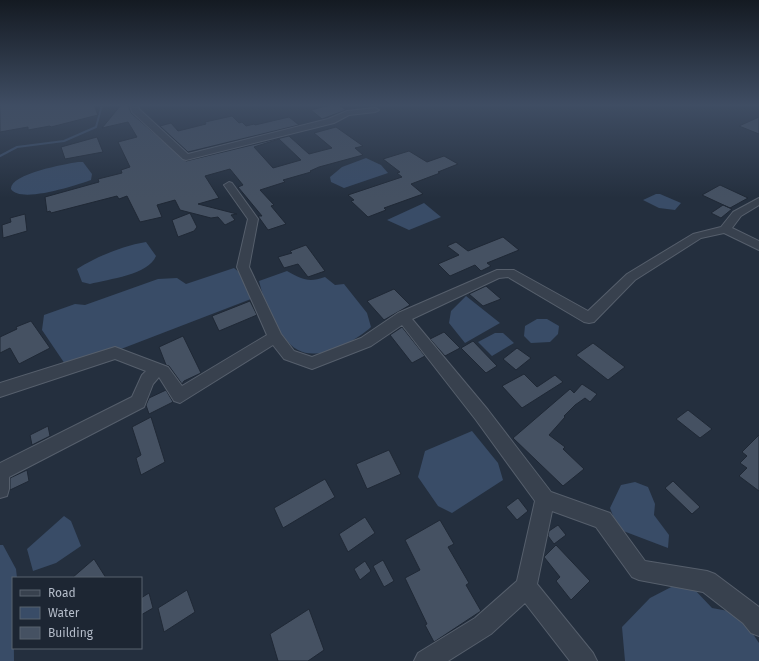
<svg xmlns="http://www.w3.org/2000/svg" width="759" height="661" viewBox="0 0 759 661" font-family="'Fira Sans',sans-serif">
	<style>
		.water { fill: #394c67 }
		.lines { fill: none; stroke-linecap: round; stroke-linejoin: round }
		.stream { stroke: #394c67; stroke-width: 2 }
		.building { fill: #455162; stroke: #1f2835; fill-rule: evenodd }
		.minor-casing { stroke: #565f6c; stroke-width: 2 }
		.minor { fill: #38414e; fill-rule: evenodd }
	</style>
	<rect width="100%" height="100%" fill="#242f3e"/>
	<path class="water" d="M366 158 381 165 388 173 344 188 331 182 330 177 342 167Z
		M78 162H83L92 174 91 180C77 185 20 204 11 189 10 174 65 164 78 162Z
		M656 194H660L681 203 675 210 659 208 643 200Z
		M424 203 441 217 409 230 387 220Z
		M146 242 156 256C148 275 109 279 90 284L82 282 77 269C98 256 122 246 146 242Z
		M234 268 239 272 251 299 121 349 106 351 65 364 42 330 44 315 75 304 85 305 158 279 177 278 186 284Z
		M287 271C302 279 308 283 325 277L335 285 344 284 367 313 371 327C356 341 319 362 298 350 278 339 264 302 259 281Z
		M466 296 500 323 465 343 449 323 451 311Z
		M537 319H547L559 326 558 334 550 342 531 343 524 336 525 326Z
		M495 333H503L514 343 492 356 478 342Z
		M472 431 498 463 503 480 452 513 438 506 418 477 425 451Z
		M635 482 648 487 655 504 654 515 669 535 668 548 618 529 610 508 621 485Z
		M64 516 71 521 81 546 56 563 33 571 27 549Z
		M0 545H3L16 569 17 578H13L14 661H0Z
		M677 584 695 590 712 608 739 613 759 643V661H625L622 627 650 598Z"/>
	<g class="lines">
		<path class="stream" d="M0 156 17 147 64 141 96 127 102 105"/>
	</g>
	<path class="building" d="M0 105H94L98 115 51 127 50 126 28 130V127L0 132Z
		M121 105H128L131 113 186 161 289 136 309 154 332 148 314 133 336 127 363 146 355 148 363 155 319 167 310 171 311 172 283 180 285 182 260 190 274 205 271 206 286 224 268 230 258 216H262L238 187 243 185 230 169 205 176 219 198 198 204 237 214 231 215 235 220 225 225 218 217 211 218 180 210 175 200 157 205 162 217 140 222 127 196 119 199 117 196 51 213 50 211 47 212 45 197 99 182 98 179 122 173 121 170 130 167 118 142 137 137 128 122 102 128ZM279 139 301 160 273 168 254 147Z
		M330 105H339L346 110 322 119 311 110Z
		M232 116 239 123 242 122 246 126 254 124 255 125 289 117 299 125 188 152 160 126 171 123 178 131 206 124 205 122Z
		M759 117V134L739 126Z
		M97 137 103 152 65 159 61 147Z
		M409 151 427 162 444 156 458 164 438 172 440 173 411 184 423 194 384 208 386 210 368 217 351 201 354 200 348 195 402 177 397 173 400 172 383 159Z
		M720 185 748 198 730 208 702 195Z
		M723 205 732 209 721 218 711 213Z
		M190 213 197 227 194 231 178 237 172 220Z
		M25 214 27 231 3 238 2 225 11 222 10 218Z
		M503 237 519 250 487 263 491 266 481 271 475 265 450 276 438 264 459 255 447 246 456 242 468 251Z
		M306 245 325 271 308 277 298 264 284 268 278 257 292 253 290 251Z
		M486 286 501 299 483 306 469 294Z
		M394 289 410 305 384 320 367 301Z
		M250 301 257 315 219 331 212 316Z
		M31 321 50 348 19 364 10 348 0 353V337L17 329 16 327Z
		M402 327 425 356 412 363 390 335Z
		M444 332 460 348 445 356 430 339Z
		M183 336 201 373 184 381 182 384 169 366 166 365 159 347Z
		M473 341 497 366 486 373 461 348Z
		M593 343 625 367 608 380 576 355Z
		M517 348 531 358 516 370 503 359Z
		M524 374 537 387 555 375 563 382 522 408 502 386Z
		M582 384 597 394 590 402 585 398 575 405 564 416 565 417 549 435 565 447 563 449 584 469 563 486 513 438 570 389 574 393Z
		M166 390 173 402 149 414 146 405 149 398Z
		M688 410 712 429 700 438 676 419Z
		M151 417 165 462 141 475 136 458 141 455 132 427Z
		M48 426 50 436 32 445 30 435Z
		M759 435V491L739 476 747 468 740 463 747 456 742 452Z
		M389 450 401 474 367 489 356 464Z
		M27 470 29 481 10 490V478Z
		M325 479 335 497 283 528 274 508Z
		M673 481 700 507 692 514 665 488Z
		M518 498 528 511 517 520 506 507Z
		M365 517 375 533 348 552 339 534Z
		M440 520 454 544 448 547 469 583 466 585 481 611 434 642 425 625 427 624 405 578 420 570 405 540Z
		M558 525 566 535 554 544 548 536 549 531Z
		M556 545 590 581 571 600 556 581 560 577 544 557Z
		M94 559 106 578H72Z
		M383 560 394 581 384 587 373 566Z
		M365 561 371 571 360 580 354 569Z
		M187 590 195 612 164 632 158 608Z
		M149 593 153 608 141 615V598Z
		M309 609 324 650 308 661H278L270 634Z"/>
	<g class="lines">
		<defs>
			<path id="minor" d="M130 105H138L139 109 188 154 328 119 347 111 375 108 379 110 375 112 349 115 334 123 186 160 183 159 132 112Z
				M229 182 232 183 258 219 249 267 281 334 294 351 312 357 361 338 398 313 497 270H514L588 311 627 274 693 234 721 227 733 212 759 198V205L741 216 732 228 759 241V250L724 233 701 238 635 280 594 322 589 323 584 322 508 277 499 278 412 319 488 410 551 492 610 513 645 561 707 571 715 574 759 607V636L751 633 743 623 703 592 639 580 632 577 596 527 552 511 537 584 593 653 597 661H570L525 603 491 634 448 661H414L418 653 475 618 517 581 535 501 476 420 402 325 371 346 312 369 284 359 273 345 180 403 174 401 159 377 153 384 144 407 9 477V489L7 496 0 498V463L132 397 142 375 146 371 115 359 0 397V383L115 347 168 367 182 386 267 335 237 267 248 219 224 185Z"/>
		</defs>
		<use href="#minor" class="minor-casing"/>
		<use href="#minor" class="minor"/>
	</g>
	<linearGradient id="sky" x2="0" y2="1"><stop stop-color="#141a22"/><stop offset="0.53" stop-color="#3f4d63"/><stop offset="1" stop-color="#3f4d63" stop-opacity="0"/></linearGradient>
	<rect width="759" height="198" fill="url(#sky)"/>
	<rect x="12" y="577" width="130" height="72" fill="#1d2633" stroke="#59626f"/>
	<rect x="20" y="590" width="20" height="6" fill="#38414e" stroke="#59626f"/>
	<text x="48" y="597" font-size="12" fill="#b4bcc9">Road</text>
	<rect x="20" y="607" width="20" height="12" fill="#394c67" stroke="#59626f"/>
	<text x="48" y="617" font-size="12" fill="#b4bcc9">Water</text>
	<rect x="20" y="627" width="20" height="12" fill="#455162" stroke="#59626f"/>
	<text x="48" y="637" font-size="12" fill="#b4bcc9">Building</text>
</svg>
